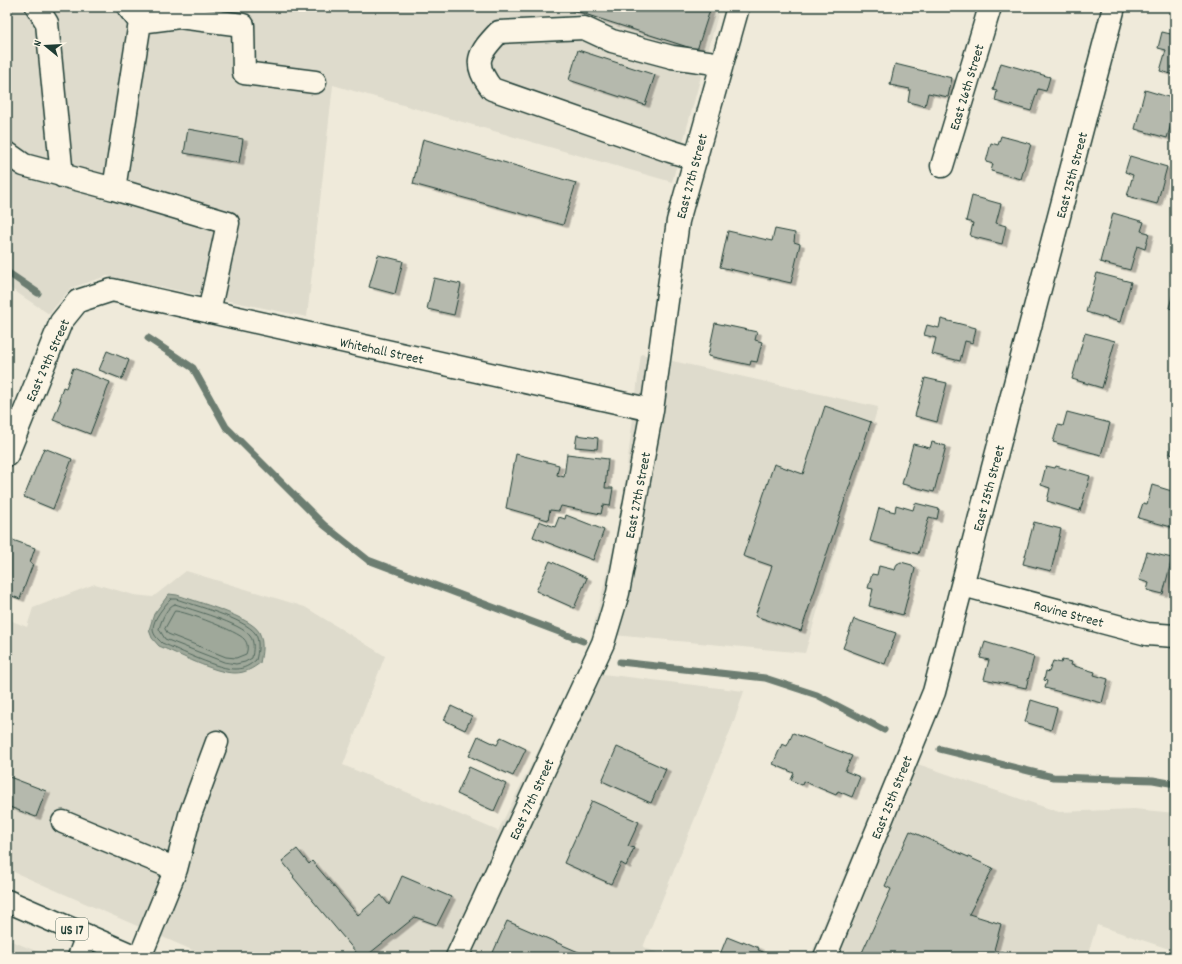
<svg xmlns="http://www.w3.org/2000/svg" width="1182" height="964" viewBox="0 0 1182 964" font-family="Dekko,sans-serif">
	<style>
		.built { fill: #dedbcc }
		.water { fill: #9fa89a; stroke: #6c7d71 }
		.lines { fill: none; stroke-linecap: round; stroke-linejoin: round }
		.shore { stroke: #52685d; stroke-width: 1 }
		.stream { stroke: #6c7d71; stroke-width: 7 }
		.building { fill: #b5b9ad; stroke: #1f3d34; filter: url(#shadow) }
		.minor-casing { stroke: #1f3d34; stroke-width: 25 }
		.major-casing { stroke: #1f3d34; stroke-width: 25 }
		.minor { stroke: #fcf5e5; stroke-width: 22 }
		.major { stroke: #fcf5e5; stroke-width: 22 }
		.labels { text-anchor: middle; stroke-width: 3.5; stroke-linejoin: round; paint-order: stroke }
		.shield { fill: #fcf5e5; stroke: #617469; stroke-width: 1 }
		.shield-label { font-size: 13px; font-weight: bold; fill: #1f3d34 }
		.street-label { font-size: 14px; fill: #1f3d34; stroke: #fcf5e5 }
	</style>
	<defs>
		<filter id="shadow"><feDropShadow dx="4.5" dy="2.5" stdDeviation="0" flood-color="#0004"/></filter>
	</defs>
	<rect width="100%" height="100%" fill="#efeada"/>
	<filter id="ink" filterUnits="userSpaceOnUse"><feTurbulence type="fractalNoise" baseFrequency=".025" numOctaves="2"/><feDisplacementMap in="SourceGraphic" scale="8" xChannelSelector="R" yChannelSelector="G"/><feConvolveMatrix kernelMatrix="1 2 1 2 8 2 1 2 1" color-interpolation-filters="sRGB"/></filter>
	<g filter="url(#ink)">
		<path class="built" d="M7 7H720L672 182 333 85 307 317 107 276 71 288 49 314 7 286Z
			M641 354 878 407 805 653 592 633 620 522Z
			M186 571 305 607 385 656 343 765 498 831 578 671 744 691 735 719 643 947 668 957H208L7 869V619L27 627 33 608 95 584 134 595 153 597Z
			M894 756 1059 812 1134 809 1175 813V951L1097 925 1087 957H810Z
			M7 939 50 957H7Z"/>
		<path class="water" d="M169 594 177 595C195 601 251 617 259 632 264 642 262 653 260 663 252 669 245 673 235 673 214 673 179 654 159 646L152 638 149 630 154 614Z"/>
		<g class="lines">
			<path class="shore" d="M171 599H176C194 605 245 619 255 633 260 641 258 652 256 660 250 665 244 669 236 669 219 670 179 650 162 643 158 639 153 635 153 629 153 619 164 606 171 599Z
				M175 604C192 610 241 623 250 636 255 642 253 651 252 658L245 662 236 664 224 662 165 639 159 629C161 621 167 606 175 604Z
				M175 611C185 611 239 632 244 639 248 643 248 649 246 654L236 658 226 657 168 634 165 629Z"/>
			<path class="stream" d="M7 272 38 293
				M148 338 193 368 226 427 324 525 368 560 583 641
				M620 662 765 678 817 695 884 730
				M940 749 1053 777 1153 780 1175 784"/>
		</g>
		<path class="building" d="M563 7H711L697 50Z
			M1162 32 1175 35V75L1160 71 1166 50 1158 48Z
			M578 50 655 75 645 105 569 80Z
			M1001 63 1050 77 1046 91 1038 89 1031 111 995 101 997 91 993 90Z
			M895 64 952 78 948 97 928 93 925 106 908 102 910 89 890 85Z
			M1145 90 1175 99V110L1167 138 1135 129Z
			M188 129 243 139 239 163 184 153Z
			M1001 136 1031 144 1021 179 991 171 993 164 986 162 991 143 998 145Z
			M423 139 576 183 563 225 413 184Z
			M1130 156 1167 167 1157 204 1127 196 1133 175 1125 172Z
			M972 196 1001 204 996 223 1006 226 1002 244 970 236 973 223 966 221Z
			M1113 213 1144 222 1141 231 1149 233 1145 249 1137 246 1130 270 1100 262Z
			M775 229 795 233 794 242 800 244 791 283 720 267 728 231 772 241Z
			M378 255 403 261 395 294 369 287Z
			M1097 273 1131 282 1120 322 1086 312Z
			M434 278 461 284 454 315 427 309Z
			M1175 285V310L1169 308Z
			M941 319 976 328 973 343 965 341 960 361 932 354 936 338 924 335 927 325 939 328Z
			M715 323 757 332 755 340 762 342 757 362 751 361 750 365 708 356Z
			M1085 333 1115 341 1102 388 1072 379Z
			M107 351 129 360 122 379 99 370Z
			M73 368 110 382 90 434 53 420 61 400 59 399 63 387 66 388Z
			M925 378 947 383 937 422 915 416Z
			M825 406 871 422 801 631 755 616 772 566 743 556 774 464 803 474Z
			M1067 412 1110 423 1101 455 1053 442 1058 425 1063 426Z
			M577 435 598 438 597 449 575 447Z
			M1175 435V469L1171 468 1174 455 1170 454Z
			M932 442 946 446 934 492 902 484 913 444 930 448Z
			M44 448 72 459 53 509 24 497Z
			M516 454 559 465 557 475 564 477 567 454 608 459 605 488H613L610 506 603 505 601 514 561 506 559 511 550 510 548 520 506 508Z
			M1046 466 1055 468 1056 466 1090 476 1080 511 1047 501 1050 488 1041 485Z
			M1152 485 1175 492V528L1138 518 1143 503 1147 504Z
			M915 503 939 509 937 519 929 517 918 554 870 541 879 508 895 512 896 505 913 510Z
			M566 515 604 530 593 560 533 537 539 521 555 527 559 517 565 519Z
			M1034 522 1061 529 1051 571 1023 564Z
			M7 538 35 548 30 563 33 564 20 599 7 594Z
			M1147 552 1172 558 1163 594 1147 590 1149 583 1139 580Z
			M550 561 587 578 574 608 536 591Z
			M901 562 912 565 915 569 903 615 869 606 873 589 868 588 872 574 877 575 879 566 895 570 897 564Z
			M854 619 896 633 885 664 843 648Z
			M985 642 1034 657 1026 688 984 679 989 660 980 658Z
			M1062 660 1072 662 1071 665 1095 672 1094 675 1108 679 1102 703 1045 688 1047 681 1044 680 1046 671 1049 672 1053 661 1061 663Z
			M1031 700 1057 708 1051 730 1025 722Z
			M451 706 472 716 465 730 444 720Z
			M793 733 852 756 845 771 860 777 852 797 838 791 836 795 803 781 802 785 791 780 794 773 773 764 782 744 787 746Z
			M478 736 497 745 501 737 526 749 513 776 469 756Z
			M617 747 666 769 651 803 602 781Z
			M469 767 506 784 494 811 457 794Z
			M7 776 46 791 36 817 7 806Z
			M592 801 639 822 628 846 634 848 626 866 621 863 611 884 564 863Z
			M910 831 993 868 969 914 1001 924 994 950 1015 957H860L891 889 885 886Z
			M297 849 309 864 312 861 358 915 381 895 389 905 402 876 451 897 437 925 415 917 365 957H360L293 877 294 876 282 861Z
			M507 921 590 957H491Z
			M727 937 742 943 743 941 759 948 758 950 768 954 767 957H719Z"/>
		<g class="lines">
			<defs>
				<path id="minor" d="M37 7 47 23 62 176
					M175 7 179 17 243 25 244 73 315 82
					M140 22 179 17
					M7 153 24 165 114 189 228 223 209 312
					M696 159 670 151 492 89C472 63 478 54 499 32L584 28 612 41 672 57 722 64
					M942 166 990 7
					M114 189 140 22 128 7
					M7 455 61 322 78 301 112 290 652 410
					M963 585 1147 634 1175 636
					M63 822 176 869
					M79 957 87 936
					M140 957 176 869 190 815 217 742
					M457 957 603 643 618 593 652 410 678 221 738 7
					M825 957 934 692 1114 7"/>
				<path id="major" d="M7 901 136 957"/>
			</defs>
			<use href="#minor" class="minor-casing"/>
			<use href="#major" class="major-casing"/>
			<use href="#minor" class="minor"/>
			<use href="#major" class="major"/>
		</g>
	</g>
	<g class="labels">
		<rect class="shield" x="56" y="918" width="32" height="22" rx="3"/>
		<g class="shield-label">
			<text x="72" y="934">US 17</text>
		</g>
		<g class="street-label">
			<text transform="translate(966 87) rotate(-73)" y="5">East 26th Street</text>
			<text transform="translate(1071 175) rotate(-75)" y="5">East 25th Street</text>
			<text transform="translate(691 176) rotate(-75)" y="5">East 27th Street</text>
			<text transform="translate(382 350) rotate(12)" y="5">Whitehall Street</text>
			<text transform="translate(47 360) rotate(-66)" y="5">East 29th Street</text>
			<text transform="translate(988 488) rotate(-75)" y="5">East 25th Street</text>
			<text transform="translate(637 495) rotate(-79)" y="5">East 27th Street</text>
			<text transform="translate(1069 613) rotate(15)" y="5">Ravine Street</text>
			<text transform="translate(891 797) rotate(-68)" y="5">East 25th Street</text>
			<text transform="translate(531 799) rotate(-65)" y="5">East 27th Street</text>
		</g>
	</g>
	<rect width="1182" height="964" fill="none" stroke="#fcf5e5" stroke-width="24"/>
	<rect x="12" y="12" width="1158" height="940" fill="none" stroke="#1f3d34" stroke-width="1.5" filter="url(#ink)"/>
	<g transform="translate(46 46) rotate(288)" stroke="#fcf5e5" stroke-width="3" paint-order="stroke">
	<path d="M0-3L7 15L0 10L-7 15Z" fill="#1f3d34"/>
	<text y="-6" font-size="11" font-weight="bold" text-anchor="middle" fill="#1f3d34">N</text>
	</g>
</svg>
